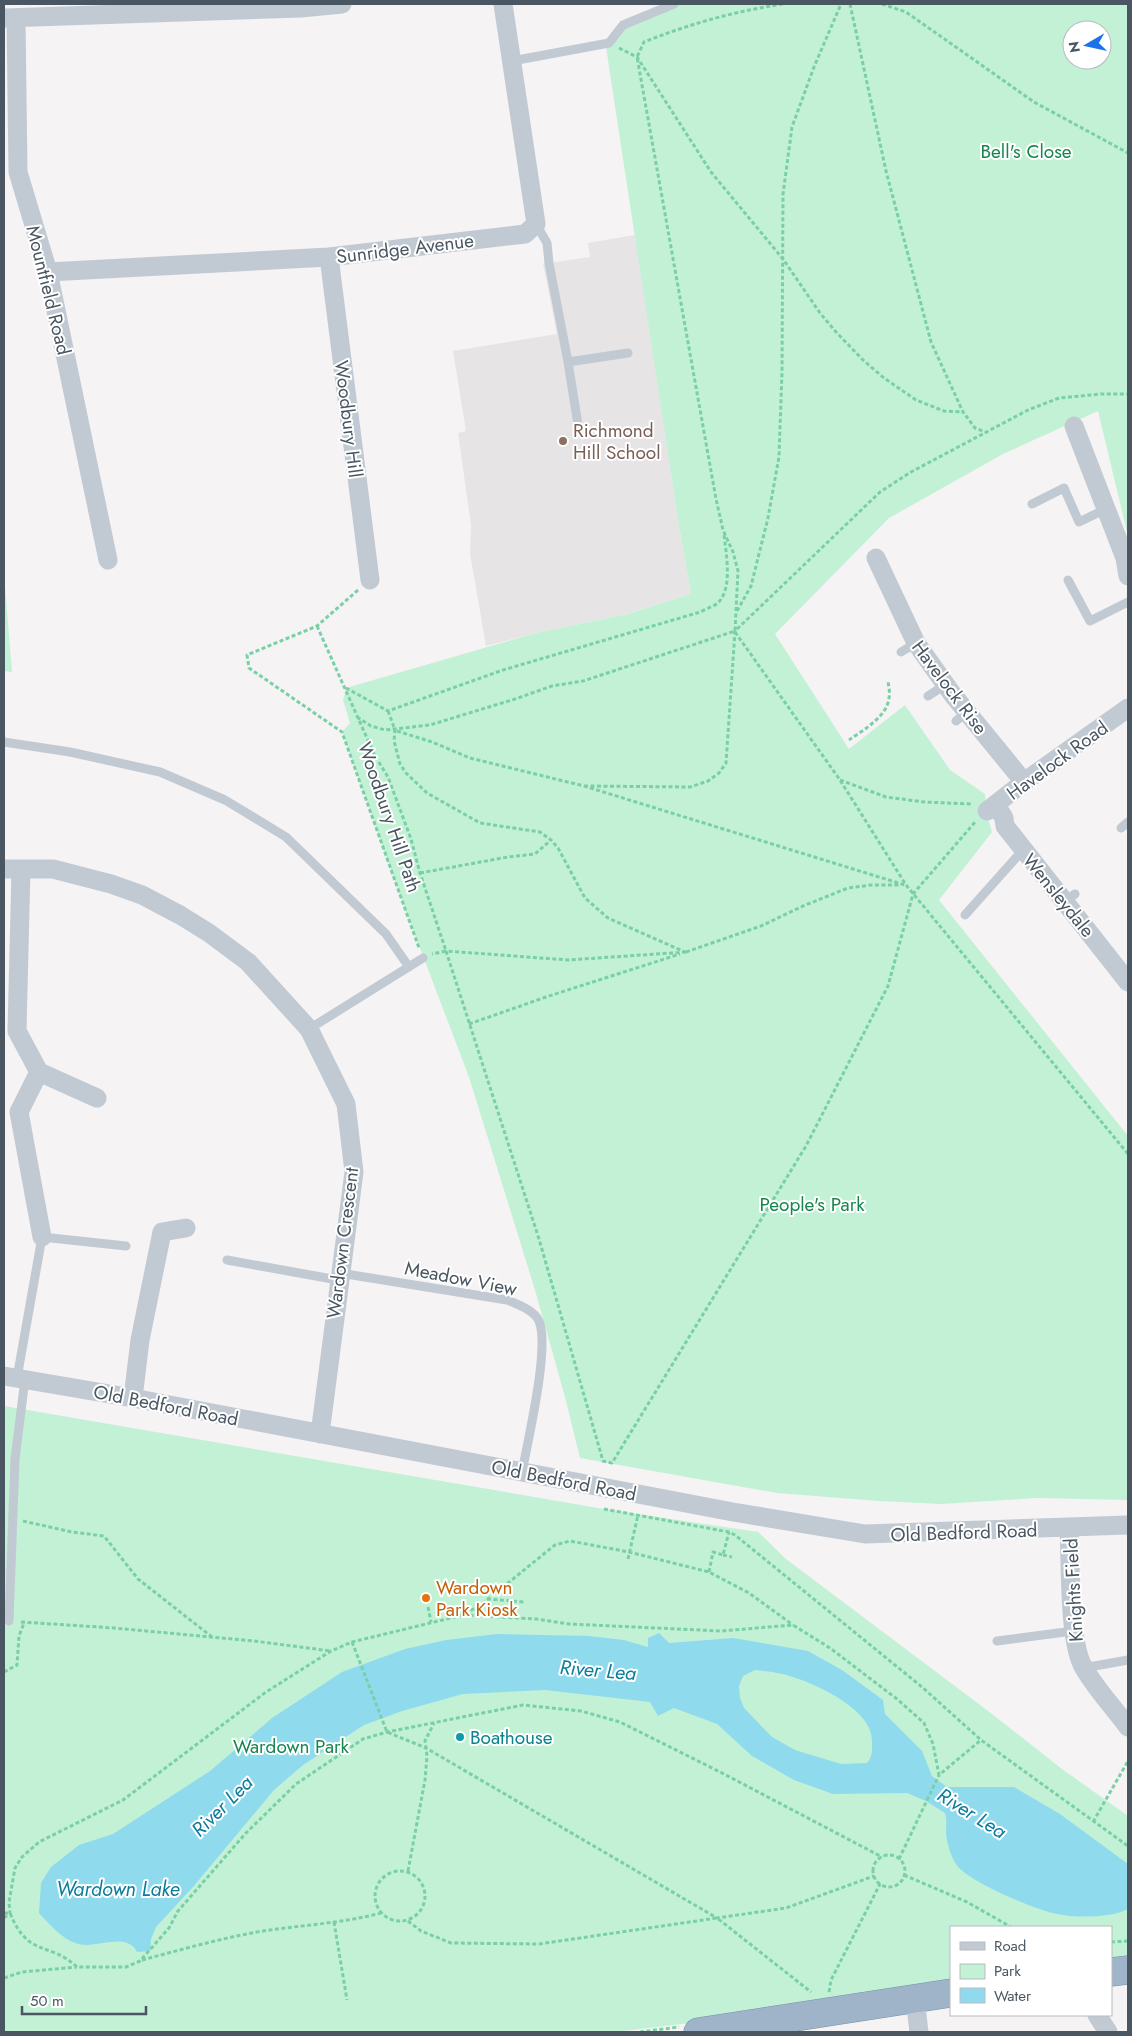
<svg xmlns="http://www.w3.org/2000/svg" width="1132" height="2036" viewBox="0 0 1132 2036" font-family="Jost,sans-serif">
	<style>
		.education { fill: #e6e4e5 }
		.green { fill: #c3f1d5; fill-rule: evenodd }
		.water { fill: #90daee; fill-rule: evenodd }
		.lines { fill: none; stroke-linecap: round; stroke-linejoin: round }
		.trunk-casing { stroke: #7690ad; stroke-width: 29 }
		.path { stroke: #7ad0a6; stroke-width: 3; stroke-dasharray: 4 2.5; stroke-linecap: butt }
		.service { stroke: #c1cad2; stroke-width: 9 }
		.minor { stroke: #c1cad2; stroke-width: 19 }
		.trunk { stroke: #9fb4c9; stroke-width: 28 }
		.education-dot { fill: #8d6e63; stroke: #fff; stroke-width: 2 }
		.food-dot { fill: #e8710a; stroke: #fff; stroke-width: 2 }
		.culture-dot { fill: #0f9aa8; stroke: #fff; stroke-width: 2 }
		.labels { text-anchor: middle; stroke-width: 4; stroke-linejoin: round; paint-order: stroke }
		.park-label { font-size: 19px; fill: #17864f; stroke: #fff }
		.street-label { font-size: 19px; fill: #4a5661; stroke: #fff }
		.education-label { font-size: 19px; fill: #785e54; stroke: #fff; text-anchor: start }
		.food-label { font-size: 19px; fill: #c56008; stroke: #fff; text-anchor: start }
		.culture-label { font-size: 19px; fill: #0d838f; stroke: #fff; text-anchor: start }
		.water-label { font-size: 20px; font-style: italic; fill: #0c7c9b; stroke: #fff }
	</style>
	<rect width="100%" height="100%" fill="#f5f3f3"/>
	<path class="education" d="M635 235 678 520 691 594 627 614 536 633 486 646 470 553 471 525 458 433 466 431 453 351 557 334 543 264 590 257 588 243Z"/>
	<path class="green" d="M670 4H1128V536L1098 411 1003 454 889 518 775 634 849 749 905 705 950 770 985 794 986 812 992 832 939 900 1128 1136V1500L1037 1498 941 1504 879 1501 777 1493 580 1458 565 1397 535 1290 469 1077 402 901 342 732 350 723 343 700 346 688 536 633 628 614 691 594 678 520 606 47 611 33 619 24ZM1072 30H1102V60H1072Z
		M4 574 12 672 4 671Z
		M4 1406 604 1509 758 1532 786 1559 992 1714 1062 1769 1128 1816V1957L1111 1960V1927H951V1987L851 2004 615 2032H4Z"/>
	<path class="water" d="M659 1633 669 1643 733 1638 808 1651 842 1670 883 1700 885 1714 922 1751 932 1776 947 1787H1014L1060 1814 1128 1864V1909C1112 1918 1075 1918 1057 1914 1036 1910 966 1881 956 1864 951 1857 946 1840 946 1832 946 1825 947 1820 945 1813L926 1801 907 1793 833 1794 794 1780 752 1756 717 1724 674 1708 658 1716 650 1702 545 1690 463 1694 402 1711 364 1725 303 1765 274 1790 193 1887 156 1927 151 1939 150 1951 137 1952C127 1931 96 1949 79 1944 64 1941 49 1924 39 1913L41 1883 51 1867 79 1845 113 1834 210 1771 272 1718 342 1672 405 1649 446 1640 497 1634 589 1636 624 1640 648 1647V1638ZM755 1670C764 1671 773 1672 782 1674 809 1680 873 1708 872 1741 872 1750 873 1756 867 1763L841 1764 795 1750 772 1737 744 1708 740 1698 739 1686 743 1676Z"/>
	<g class="lines">
		<defs>
			<path id="trunk" d="M1111 1972 1128 1970
				M698 2032 951 1993"/>
		</defs>
		<use href="#trunk" class="trunk-casing"/>
		<path class="path" d="M850 4 886 171 931 342 963 412 975 428 985 432
			M882 4 906 12 1034 102 1128 153
			M619 48 637 57 711 172 783 259 820 313 836 332 863 360 884 378 916 400 944 411 963 412
			M358 590 317 626 247 655 249 668 342 732 419 948
			M737 611 751 586 768 518 779 457 782 372 783 194 792 127 814 67 841 4
			M317 626 375 756 388 777 411 839 420 873 446 951 432 954
			M735 632 840 780 906 885 1128 1154
			M346 688 388 711 503 670 697 613C702 611 709 608 715 605 734 593 726 554 724 534
			M388 711 395 730 394 741 400 764 406 773 427 793 480 823 540 832 551 840 558 848 585 898 608 918 685 952
			M357 717 371 726 385 730 430 725 515 699 552 686 583 681 735 631 738 571 733 552 723 530 716 499 637 57 644 42C689 24 736 11 783 4
			M397 731 432 742 470 758 584 786 905 885
			M849 740C863 730 887 717 889 698 890 693 889 687 888 682
			M840 780 886 797 924 802 972 804
			M584 786 690 787 708 781 719 773 726 763 735 631 880 492 911 472 1028 410 1059 398 1101 394H1128
			M420 873 508 857 535 854 551 840
			M686 952 568 960 446 951 539 1239 603 1461 612 1463 806 1146 888 986 913 894 976 821
			M686 952 761 926 803 906 848 888 871 885H900
			M469 1024 546 997 680 954
			M604 1509 729 1532 735 1535 922 1687 981 1740 1128 1846
			M23 1521 72 1532 104 1536 138 1579 212 1637
			M723 1555 732 1557
			M628 1559 638 1515
			M709 1572 713 1552 723 1555 729 1532
			M487 1599 524 1602
			M428 1607 431 1622
			M463 1615 536 1619 569 1624 721 1631 793 1625 830 1648 897 1699 924 1723 933 1744 939 1775 981 1740
			M21 1622 114 1628 254 1641 331 1651
			M352 1642 387 1732 426 1748 717 1918 786 1908 874 1876
			M4 1672 17 1665 19 1636 24 1623
			M1093 1822 1128 1761
			M873 1871a16 16 0 1 1 32 0a16 16 0 1 1-32 0Z
			M899 1859 939 1775
			M375 1896a25 25 0 1 1 50 0a25 25 0 1 1-50 0Z
			M408 1871 425 1780 427 1756 425 1741 434 1723
			M904 1875 967 1902 1011 1927
			M4 1913H10C28 1958 49 1941 77 1967H126L140 1961 169 1928 178 1911 246 1833 296 1784 363 1739 387 1732 523 1705 581 1711 620 1722 724 1774 882 1857
			M4 1918 10 1913 9 1902 15 1868 22 1857 39 1842 123 1800 266 1692 331 1651 352 1642 463 1615 482 1604 555 1545 570 1541 629 1552 709 1572 749 1593 793 1625
			M408 1921 421 1931 451 1943 539 1944 717 1918 811 1992
			M334 1922 347 2000
			M1111 1942 1128 1941
			M142 1960C180 1950 218 1939 257 1932 298 1925 340 1924 381 1913
			M4 1978 22 1972 77 1967
			M829 1992 831 1980 880 1884
			M640 2032 679 2027"/>
		<path class="service" d="M512 61 609 43 623 25 674 4
			M536 224 547 243 549 263 568 362 628 353
			M568 362 579 431
			M1032 504 1064 488 1079 522 1106 509
			M1068 580 1090 621 1128 602
			M901 652 916 643
			M928 696 945 685
			M956 721 967 712
			M4 742 70 752 160 772 225 800 286 837 386 934 409 967
			M1121 828 1128 822
			M1064 902 1075 894
			M965 915 1023 850
			M309 1029 423 958
			M227 1260 338 1280
			M340 1273 507 1300C517 1304 534 1310 539 1321 550 1347 528 1440 522 1472
			M17 1378 42 1237 126 1246
			M9 1621 15 1459 25 1379
			M997 1641 1073 1631
			M1083 1668 1128 1660"/>
		<path class="minor" d="M5 18 301 8 342 4
			M16 19 18 172 48 272 108 560
			M329 257 370 580
			M48 272 329 257 525 234 536 224 503 4
			M1074 426 1125 558 1128 576
			M876 558 916 643 953 695 1024 782
			M996 805 1004 818 1005 826 1128 982
			M987 811 1024 782 1128 708
			M4 869H53L111 884 142 895 180 915 209 933 248 962 309 1029 346 1104 354 1172 320 1434
			M21 869 17 1031 39 1072 97 1098
			M39 1072 19 1112 42 1237
			M4 1376 133 1398 733 1512 865 1534 1128 1525
			M133 1398 140 1340 162 1232 186 1228
			M1069 1528C1071 1561 1068 1642 1084 1668 1096 1689 1114 1708 1128 1727
			M915 1998 919 2032
			M1097 2015 1108 2032"/>
		<use href="#trunk" class="trunk"/>
	</g>
	<circle class="education-dot" cx="563" cy="441" r="5"/>
	<circle class="food-dot" cx="426" cy="1598" r="5"/>
	<circle class="culture-dot" cx="460" cy="1737" r="5"/>
	<g class="labels">
		<g class="park-label">
			<text x="1026" y="158">Bell's Close</text>
			<text x="812" y="1211">People's Park</text>
			<text x="291" y="1753">Wardown Park</text>
		</g>
		<g class="street-label">
			<text transform="translate(405 248) rotate(-7)" y="7">Sunridge Avenue</text>
			<text transform="translate(49 290) rotate(76)" y="7">Mountfield Road</text>
			<text transform="translate(349 419) rotate(83)" y="7">Woodbury Hill</text>
			<text transform="translate(950 687) rotate(53)" y="7">Havelock Rise</text>
			<text transform="translate(1057 760) rotate(-36)" y="7">Havelock Road</text>
			<text transform="translate(390 817) rotate(71)" y="7">Woodbury Hill Path</text>
			<text transform="translate(1059 895) rotate(51)" y="7">Wensleydale</text>
			<text transform="translate(342 1243) rotate(-83)" y="7">Wardown Crescent</text>
			<text transform="translate(461 1278) rotate(11)" y="7">Meadow View</text>
			<text transform="translate(166 1405) rotate(11)" y="7">Old Bedford Road</text>
			<text transform="translate(564 1480) rotate(11)" y="7">Old Bedford Road</text>
			<text transform="translate(964 1532) rotate(-2)" y="7">Old Bedford Road</text>
			<text transform="translate(1073 1590) rotate(-93)" y="7">Knights Field</text>
		</g>
		<g class="education-label">
			<text x="573" y="437">Richmond<tspan x="573" dy="22">Hill School</tspan></text>
		</g>
		<g class="food-label">
			<text x="436" y="1594">Wardown<tspan x="436" dy="22">Park Kiosk</tspan></text>
		</g>
		<g class="culture-label">
			<text x="470" y="1744">Boathouse</text>
		</g>
		<g class="water-label">
			<text transform="translate(598 1670) rotate(5)" y="7">River Lea</text>
			<text transform="translate(222 1806) rotate(-45)" y="7">River Lea</text>
			<text transform="translate(972 1813) rotate(32)" y="7">River Lea</text>
			<text x="118" y="1896">Wardown Lake</text>
		</g>
	</g>
	<rect width="1132" height="2036" fill="none" stroke="#4a5661" stroke-width="10"/>
	<rect x="950" y="1926" width="162" height="90" fill="#ffffff" stroke="#b7bbc0"/>
	<rect x="960" y="1942" width="25" height="8" fill="#c1cad2" stroke="#b7bbc0"/>
	<text x="994" y="1951" font-size="15" fill="#4a5661">Road</text>
	<rect x="960" y="1964" width="25" height="15" fill="#c3f1d5" stroke="#b7bbc0"/>
	<text x="994" y="1976" font-size="15" fill="#4a5661">Park</text>
	<rect x="960" y="1988" width="25" height="15" fill="#90daee" stroke="#b7bbc0"/>
	<text x="994" y="2001" font-size="15" fill="#4a5661">Water</text>
	<g transform="translate(1087 45) rotate(261)"><circle r="24" fill="#ffffff" stroke="#b7bbc0"/>
	<path d="M0-4L9 19L0 12L-9 19Z" fill="#1a73e8"/>
	<text y="-8" font-size="14" font-weight="bold" text-anchor="middle" fill="#4a5661">N</text>
	</g>
	<path d="M22 2006v8h124v-8" fill="none" stroke="#4a5661" stroke-width="2.5"/>
	<text x="30" y="2006" font-size="15" fill="#4a5661" stroke="#ffffff" stroke-width="4" paint-order="stroke">50 m</text>
</svg>
